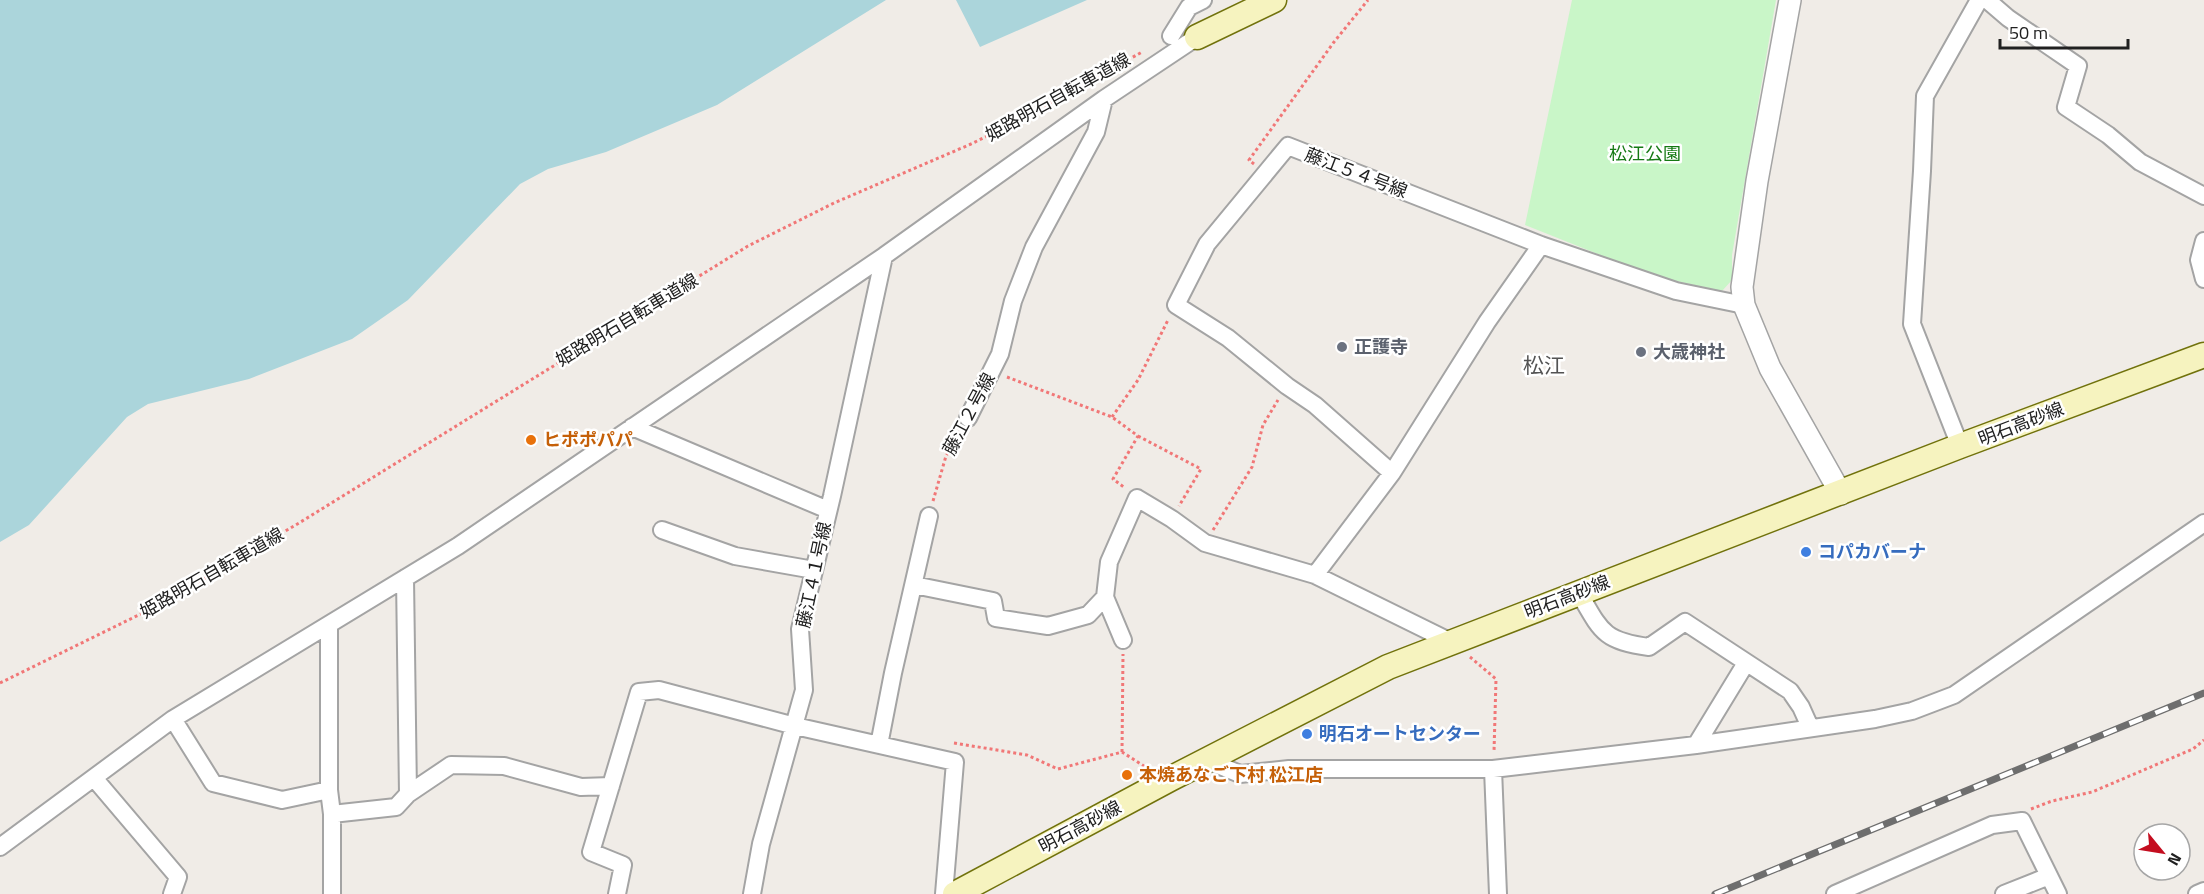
<svg xmlns="http://www.w3.org/2000/svg" width="2204" height="894" viewBox="0 0 2204 894" font-family="'Titillium Web','Noto Sans JP',sans-serif">
	<style>
		.park { fill: #c9f6c8 }
		.water { fill: #abd5db }
		.lines { fill: none; stroke-linecap: round; stroke-linejoin: round }
		.minor-casing { stroke: #a4a4a4; stroke-width: 20 }
		.tertiary-casing { stroke: #a4a4a4; stroke-width: 24 }
		.secondary-casing { stroke: #71720c; stroke-width: 27 }
		.path { stroke: #f17777; stroke-width: 3; stroke-dasharray: 3 3; stroke-linecap: butt }
		.minor { stroke: #fff; stroke-width: 16 }
		.tertiary { stroke: #fff; stroke-width: 21 }
		.secondary { stroke: #f6f3bf; stroke-width: 24 }
		.rail-casing { stroke: #6e6e6e; stroke-width: 7 }
		.rail { stroke: #fff; stroke-width: 4.5; stroke-dasharray: 14; stroke-linecap: butt }
		.worship-dot { fill: #6b7280; stroke: #fff; stroke-width: 2 }
		.food-dot { fill: #e8710a; stroke: #fff; stroke-width: 2 }
		.shop-dot { fill: #3f7fe0; stroke: #fff; stroke-width: 2 }
		.labels { text-anchor: middle; stroke-width: 5; stroke-linejoin: round; paint-order: stroke }
		.street-label { font-size: 18px; fill: #202020; stroke: #fff }
		.park-label { font-size: 18px; fill: #157913; stroke: #fff }
		.worship-label { font-size: 18px; font-weight: bold; fill: #5b616d; stroke: #fff; text-anchor: start }
		.food-label { font-size: 18px; font-weight: bold; fill: #c56008; stroke: #fff; text-anchor: start }
		.shop-label { font-size: 18px; font-weight: bold; fill: #366cbe; stroke: #fff; text-anchor: start }
		.quarter-label { font-size: 21px; fill: #535353; stroke: #fff }
	</style>
	<rect width="100%" height="100%" fill="#f0ece7"/>
	<path class="park" d="M1572 0H1776L1732 255V280L1722 291 1653 276 1525 225Z"/>
	<path class="water" d="M0 0H886L717 105 606 152 548 169 520 184 408 300 352 339 249 379 148 404 127 417 29 525 0 542Z
		M956 0H1087L980 47Z"/>
	<g class="lines">
		<defs>
			<path id="minor" d="M1987 0 2008 18 2078 66 2066 107 2108 135 2140 162 2204 196
				M1171 36 1189 7 1203 0
				M2204 241 2199 260 2204 279
				M968 418 1000 354 1013 301 1034 247 1096 132 1104 99
				M632 427 828 510
				M1960 446 1912 324 1922 171 1925 96 1979 0
				M1392 473 1315 405 1287 386 1228 338 1176 305 1207 244 1288 146 1541 245 1676 291 1744 305
				M662 530 735 556 814 570
				M1315 575 1392 473 1487 322 1541 245
				M914 585 993 601 996 618 1048 626 1088 615 1105 597
				M1579 593C1601 631 1603 641 1649 647L1685 622 1790 691 1801 707 1810 727
				M329 625V790L332 814V894
				M1123 640 1105 597 1109 562 1137 498 1172 519 1205 543 1315 575 1451 642
				M173 719 213 783 282 800 329 790
				M879 745 893 673 929 516
				M1696 745 1746 663
				M1206 760 1240 774 1289 769H1493L1696 745 1875 719 1912 711 1954 695 2204 523
				M1493 769 1498 894
				M94 778 178 877 172 894
				M408 794 451 765 504 766 581 787 611 786
				M332 814 396 807 408 794 405 578
				M0 847 173 719 458 546 884 256 1104 99 1197 37
				M617 894 623 865 591 852 639 692 659 690 795 726 955 762 944 894
				M752 894 761 844 804 690 800 629 832 496 884 256
				M1835 894 1992 825 2022 821 2058 894
				M2004 894 2049 876
				M2197 894 2204 891"/>
			<path id="tertiary" d="M1790 0 1757 181 1742 287 1744 305 1770 368 1841 494"/>
			<path id="secondary" d="M1197 37 1274 0
				M955 894 1170 779 1388 667 1960 446 2204 355"/>
		</defs>
		<use href="#minor" class="minor-casing"/>
		<use href="#tertiary" class="tertiary-casing"/>
		<use href="#secondary" class="secondary-casing"/>
		<path class="path" d="M1254 164 1249 160 1334 42 1368 0
			M1007 377 1112 417 1138 436 1113 479 1125 488
			M1112 417 1138 380 1168 320
			M1138 436 1201 469 1179 506
			M933 501 946 456 960 432
			M1213 530 1252 467 1263 425 1278 400
			M1470 657 1496 679 1494 752
			M0 683 161 604 299 523 748 246 834 203 971 144 1028 116 1142 52
			M954 743 1027 755 1058 769 1122 752 1147 768
			M1122 752 1123 654
			M2031 809 2052 801 2092 792 2193 749 2204 740"/>
		<use href="#minor" class="minor"/>
		<use href="#tertiary" class="tertiary"/>
		<use href="#secondary" class="secondary"/>
		<defs>
			<path id="rail" d="M1715 894 2204 693"/>
		</defs>
		<use href="#rail" class="rail-casing"/>
		<use href="#rail" class="rail"/>
	</g>
	<g class="worship-dot">
		<circle cx="1342" cy="347" r="6"/>
		<circle cx="1641" cy="352" r="6"/>
	</g>
	<g class="food-dot">
		<circle cx="531" cy="440" r="6"/>
		<circle cx="1127" cy="775" r="6"/>
	</g>
	<g class="shop-dot">
		<circle cx="1806" cy="552" r="6"/>
		<circle cx="1307" cy="734" r="6"/>
	</g>
	<g class="labels">
		<g class="street-label">
			<text transform="translate(1058 97) rotate(-29)" y="6">姫路明石自転車道線</text>
			<text transform="translate(1356 173) rotate(21)" y="6">藤江５４号線</text>
			<text transform="translate(627 320) rotate(-31)" y="6">姫路明石自転車道線</text>
			<text transform="translate(969 414) rotate(-62)" y="6">藤江２号線</text>
			<text transform="translate(2021 424) rotate(-21)" y="6">明石高砂線</text>
			<text transform="translate(212 573) rotate(-30)" y="6">姫路明石自転車道線</text>
			<text transform="translate(814 575) rotate(-78)" y="6">藤江４１号線</text>
			<text transform="translate(1567 597) rotate(-21)" y="6">明石高砂線</text>
			<text transform="translate(1080 827) rotate(-28)" y="6">明石高砂線</text>
		</g>
		<g class="park-label">
			<text x="1645" y="160">松江公園</text>
		</g>
		<g class="worship-label">
			<text x="1354" y="353">正護寺</text>
			<text x="1653" y="358">大歳神社</text>
		</g>
		<g class="food-label">
			<text x="543" y="446">ヒポポパパ</text>
			<text x="1139" y="781">本焼あなご下村 松江店</text>
		</g>
		<g class="shop-label">
			<text x="1818" y="558">コパカバーナ</text>
			<text x="1319" y="740">明石オートセンター</text>
		</g>
		<g class="quarter-label">
			<text x="1544" y="373">松江</text>
		</g>
	</g>
	<g transform="translate(2162 852) rotate(120)"><circle r="28" fill="#ffffff" stroke="#a6a6a6" stroke-width="1.5"/>
	<path d="M0-4.5L10 22L0 15L-10 22Z" fill="#c40d1f"/>
	<text y="-9" font-size="16" font-weight="bold" text-anchor="middle" fill="#202020">N</text>
	</g>
	<path d="M2000 39v9h128v-9" fill="none" stroke="#202020" stroke-width="3"/>
	<text x="2009" y="39" font-size="18" fill="#202020" stroke="#ffffff" stroke-width="4.5" paint-order="stroke">50 m</text>
</svg>
